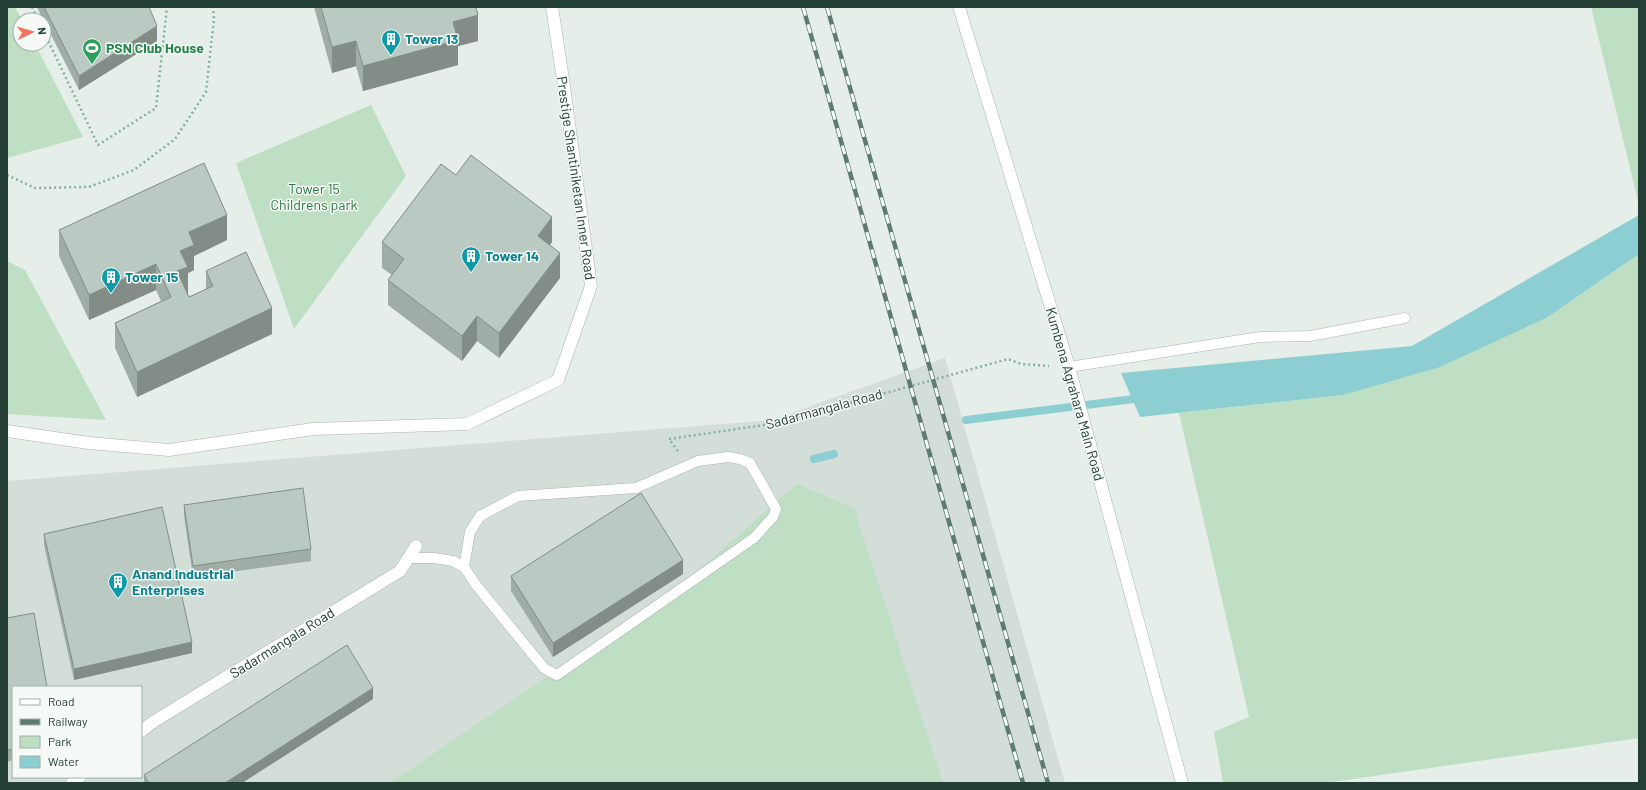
<svg xmlns="http://www.w3.org/2000/svg" width="1646" height="790" viewBox="0 0 1646 790" font-family="Barlow,sans-serif">
	<style>
		.built { fill: #d3ded8; fill-rule: evenodd }
		.green { fill: #bedfc4 }
		.water { fill: #8dced2 }
		.lines { fill: none; stroke-linecap: round; stroke-linejoin: round }
		.stream { stroke: #8dced2; stroke-width: 8 }
		.service-casing { stroke: #a7b6b0; stroke-width: 11 }
		.minor-casing { stroke: #a7b6b0; stroke-width: 13 }
		.tertiary-casing { stroke: #a7b6b0; stroke-width: 13 }
		.path { stroke: #85b1a0; stroke-width: 2.5; stroke-dasharray: 2 3; stroke-linecap: butt }
		.service { stroke: #fff; stroke-width: 10 }
		.minor { stroke: #fff; stroke-width: 12 }
		.tertiary { stroke: #fff; stroke-width: 12 }
		.rail-casing { stroke: #5e7b71; stroke-width: 4.5 }
		.rail { stroke: #f5faf7; stroke-width: 3; stroke-dasharray: 9; stroke-linecap: butt }
		.wall { fill: #a0ada7 }
		.shaded-wall { fill: #828d88 }
		.building { fill: #bac9c2; stroke: #828d88 }
		.labels { text-anchor: middle; stroke-width: 3; stroke-linejoin: round; paint-order: stroke }
		.culture-label { font-size: 14px; font-weight: bold; fill: #0d838f; stroke: #f5faf7; text-anchor: start }
		.leisure-label { font-size: 14px; font-weight: bold; fill: #27864d; stroke: #f5faf7; text-anchor: start }
		.street-label { font-size: 14px; fill: #244036; stroke: #f5faf7 }
		.park-label { font-size: 14px; fill: #2d7743; stroke: #f5faf7 }
	</style>
	<rect width="100%" height="100%" fill="#e5eee9"/>
	<path class="built" d="M945 358 1065 783H7V481L772 420ZM13 687H141V777H13Z"/>
	<path class="green" d="M7 7H15L22 20H20V44H35L83 137 7 158Z
		M1591 7H1639V205Z
		M371 105 406 176 294 329 236 163Z
		M1639 254V738L1325 783H1223L1214 732 1249 717 1179 413 1343 395 1548 317Z
		M7 261 25 270 106 420 7 414Z
		M797 484 854 508 943 783H390L673 592Z"/>
	<path class="water" d="M1639 215V254L1548 317 1440 367 1343 395 1140 417 1121 373 1412 346Z"/>
	<g class="lines">
		<path class="stream" d="M966 420 1142 398
			M814 459 834 454"/>
		<defs>
			<path id="service" d="M1069 367 1260 337 1310 336 1405 318
				M409 558H434L453 561 464 567 476 585 544 668 549 671 557 675 754 538 773 517 776 509 750 463 740 459 728 457 698 461 636 488 518 496 480 516 470 532 464 567"/>
			<path id="minor" d="M7 431 89 443 169 450 313 429 467 424 558 380 591 286 564 86 552 7
				M141 731 153 722 400 571 416 546
				M72 783 80 777"/>
			<path id="tertiary" d="M959 7 1069 367 1182 783"/>
		</defs>
		<use href="#service" class="service-casing"/>
		<use href="#minor" class="minor-casing"/>
		<use href="#tertiary" class="tertiary-casing"/>
		<path class="path" d="M32 7 38 20
			M44 32 98 145 156 108 167 7
			M7 175 35 188 89 187 134 170 175 139 206 92 214 19 213 7
			M678 451 669 439 778 423 1008 359 1021 364 1049 366"/>
		<use href="#service" class="service"/>
		<use href="#minor" class="minor"/>
		<use href="#tertiary" class="tertiary"/>
		<defs>
			<path id="rail" d="M803 7 1023 783
				M827 7 1048 783"/>
		</defs>
		<use href="#rail" class="rail-casing"/>
		<use href="#rail" class="rail"/>
	</g>
	<path class="wall" d="M37 7H149L157 41 79 90 44 21V20H43Z
		M314 7H476L478 41 458 46V65L363 91 356 66 332 73Z
		M456 175 552 242 550 245 560 278 499 358 477 341 462 361 388 305V280L392 275 382 268V242Z
		M59 230 227 240 194 256V270L188 273V292L187 293 189 297 206 289V271L272 334 137 397 115 348V323L161 301 156 290 89 320 59 256Z
		M184 505 311 549V561L193 577 184 516Z
		M44 534 192 653 74 680 44 545Z
		M683 574 553 657 511 591V576Z
		M7 618 13 687V760L7 762Z
		M373 699 242 783H144V775Z"/>
	<path class="shaded-wall" d="M478 15V41L458 46V65L363 91V66L453 22Z
		M157 26V41L79 90V76Z
		M356 41V66L332 73V47Z
		M227 215V240L194 256V270L188 273V292L177 297V271L180 251 189 232Z
		M552 217V242L538 261V236Z
		M560 253V278L499 358V333Z
		M156 264V290L89 320V295Z
		M272 308V334L137 397V372Z
		M477 316V341L462 361V336Z
		M683 560V574L553 657V643Z
		M192 642V653L74 680V669Z
		M373 688V699L242 783H225Z"/>
	<path class="building" d="M44 7H149L157 26 79 76Z
		M321 7H476L478 15 453 22 458 40 363 66 356 41 332 47Z
		M471 155 552 217 538 236 560 253 499 333 477 316 462 336 388 280 404 259 382 242 441 164 456 175Z
		M204 163 227 215 189 232 194 245 180 251 188 267 177 271 189 297 213 286 206 271 246 252 272 308 137 372 115 323 171 297 156 264 89 295 59 230Z
		M303 488 311 549 193 566 184 505Z
		M641 493 683 560 553 643 511 576Z
		M162 507 192 642 74 669 44 534Z
		M34 613 47 687H13V749L7 750V618Z
		M347 645 373 688 225 783H149L144 775Z"/>
	<defs>
		<symbol id="building-pin" viewBox="-11 -11 22 30"><path d="M0 17L-7.5 6A9.5 9.5 0 1 1 7.5 6Z" fill="#0f9aa8" stroke="#f5faf7"/><path d="M-4-6H4V6H1V3H-1V6H-4ZM-2.5-4.3h1.7v1.8h-1.7ZM.8-4.3h1.7v1.8H.8ZM-2.5-1h1.7V.8h-1.7ZM.8-1h1.7V.8H.8Z" fill="#fff"/></symbol>
		<symbol id="stadium-pin" viewBox="-11 -11 22 30"><path d="M0 17L-7.5 6A9.5 9.5 0 1 1 7.5 6Z" fill="#2e9e5b" stroke="#f5faf7"/><path d="M0-5a6.5 5 0 1 0 0 10a6.5 5 0 1 0 0-10ZM-3.5-1.8h7v3.6h-7Z" fill="#fff"/></symbol>
	</defs>
	<g fill-rule="evenodd">
		<use href="#building-pin" x="380" y="28" width="22" height="30"/>
		<use href="#stadium-pin" x="81" y="37" width="22" height="30"/>
		<use href="#building-pin" x="460" y="245" width="22" height="30"/>
		<use href="#building-pin" x="100" y="266" width="22" height="30"/>
		<use href="#building-pin" x="107" y="571" width="22" height="30"/>
	</g>
	<g class="labels">
		<g class="culture-label">
			<text x="405" y="44">Tower 13</text>
			<text x="485" y="261">Tower 14</text>
			<text x="125" y="282">Tower 15</text>
			<text x="132" y="579">Anand Industrial<tspan x="132" dy="16">Enterprises</tspan></text>
		</g>
		<g class="leisure-label">
			<text x="106" y="53">PSN Club House</text>
		</g>
		<g class="street-label">
			<text transform="translate(576 178) rotate(82)" y="5">Prestige Shantiniketan Inner Road</text>
			<text transform="translate(1075 394) rotate(74)" y="5">Kumbena Agrahara Main Road</text>
			<text transform="translate(824 409) rotate(-15)" y="5">Sadarmangala Road</text>
			<text transform="translate(282 643) rotate(-32)" y="5">Sadarmangala Road</text>
		</g>
		<g class="park-label">
			<text x="314" y="194">Tower 15<tspan x="314" dy="16">Childrens park</tspan></text>
		</g>
	</g>
	<rect width="1646" height="790" fill="none" stroke="#244036" stroke-width="16"/>
	<rect x="12" y="686" width="130" height="92" fill="#f5faf7" stroke="#a1b0aa"/>
	<rect x="20" y="699" width="20" height="6" fill="#ffffff" stroke="#a1b0aa"/>
	<text x="48" y="706" font-size="12" fill="#244036">Road</text>
	<rect x="20" y="719" width="20" height="6" fill="#5e7b71" stroke="#a1b0aa"/>
	<text x="48" y="726" font-size="12" fill="#244036">Railway</text>
	<rect x="20" y="736" width="20" height="12" fill="#bedfc4" stroke="#a1b0aa"/>
	<text x="48" y="746" font-size="12" fill="#244036">Park</text>
	<rect x="20" y="756" width="20" height="12" fill="#8dced2" stroke="#a1b0aa"/>
	<text x="48" y="766" font-size="12" fill="#244036">Water</text>
	<g transform="translate(32 32) rotate(85)"><circle r="19" fill="#f5faf7" stroke="#a1b0aa"/>
	<path d="M0-3L7 15L0 10L-7 15Z" fill="#f2765f"/>
	<text y="-6" font-size="11" font-weight="bold" text-anchor="middle" fill="#244036">N</text>
	</g>
</svg>
